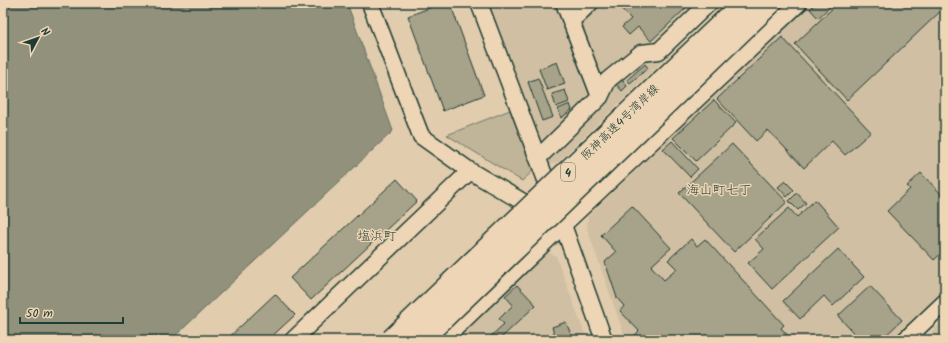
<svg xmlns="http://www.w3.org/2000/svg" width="948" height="343" viewBox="0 0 948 343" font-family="Kalam,'Klee One',sans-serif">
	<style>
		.built { fill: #d0bfa2 }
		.green { fill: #c0b499; stroke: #707866 }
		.water { fill: #91917b; stroke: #636f5f }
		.building { fill: #a7a28a; stroke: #1f3d34 }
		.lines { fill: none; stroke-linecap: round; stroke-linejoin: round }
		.minor-casing { stroke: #1f3d34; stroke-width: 19 }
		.minor { stroke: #edd5b5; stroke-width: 16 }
		.highway-bridge-casing { stroke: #1f3d34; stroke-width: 25; stroke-linecap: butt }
		.highway-bridge { stroke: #edd5b5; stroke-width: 22 }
		.labels { text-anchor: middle; stroke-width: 3; stroke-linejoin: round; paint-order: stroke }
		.shield { fill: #edd5b5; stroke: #5d6b5b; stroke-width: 1 }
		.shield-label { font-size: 11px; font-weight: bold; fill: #1f3d34 }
		.street-label { font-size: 12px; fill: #1f3d34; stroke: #edd5b5 }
		.neighbourhood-label { font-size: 13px; fill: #1f3d34; stroke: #edd5b5 }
	</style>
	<rect width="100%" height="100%" fill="#e1ccad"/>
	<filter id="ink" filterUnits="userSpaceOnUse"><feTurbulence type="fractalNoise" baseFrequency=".025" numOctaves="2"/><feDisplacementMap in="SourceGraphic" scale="8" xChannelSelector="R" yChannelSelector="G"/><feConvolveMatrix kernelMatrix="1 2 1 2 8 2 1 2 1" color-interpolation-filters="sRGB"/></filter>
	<g filter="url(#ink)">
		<path class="built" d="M473 3H723L558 162 534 170 510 110Z
			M811 3H945V288L890 340H626L587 228 588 216Z
			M547 252 556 256 587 340H455Z
			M945 319V340H923Z"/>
		<path class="green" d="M510 110 534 170 522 181 447 135Z"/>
		<path class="water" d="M3 3H347L393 131 171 340H3Z"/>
		<path class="building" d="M443 3H450L484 95 443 111 408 16Z
			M616 3H680L685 9 651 41 638 27 629 35 622 27 631 19Z
			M816 3H834L818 18 810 9Z
			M838 3H945V7L847 100 795 44Z
			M782 37 871 132 845 155 832 141 804 168 768 130 756 141 717 99Z
			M557 62 565 84 547 90 539 69Z
			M645 64 648 68 630 83 627 80Z
			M538 78 553 117 542 121 528 82Z
			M622 79 627 86 622 91 616 84Z
			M565 90 569 102 556 107 552 94Z
			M714 100 736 123 696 161 673 138Z
			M570 104 572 110 561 118 558 109Z
			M672 141 698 169 690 177 663 149Z
			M732 144 787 202 734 252 679 193Z
			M921 173 945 198V250L934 260 887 211 910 189 907 186Z
			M397 179 417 201 311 300 290 278Z
			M785 181 794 190 787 197 778 187Z
			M797 193 806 203 798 210 789 201Z
			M815 200 839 227 772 289 748 263 764 249 755 239 789 208 797 217Z
			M632 206 671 248 651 266 664 280 677 269 668 260 691 239 697 246 705 239 784 325 781 328 792 340H630L639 331 620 311 624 306 617 298 605 262 616 252 601 235Z
			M838 249 864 277 833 306 824 296 800 319 783 301Z
			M517 285 536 305 499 340H495L491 336 504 324 499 319 513 305 505 296Z
			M870 286 902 320 881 340H860L838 316Z
			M275 294 295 315 268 340H226Z
			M566 322 573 340H556L552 327Z"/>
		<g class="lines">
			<defs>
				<path id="minor" d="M370 3 421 136 470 171 540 212
					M479 3 563 225 604 340
					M571 21 590 3
					M600 97 608 80 641 53 659 51 709 3
					M538 158 600 97 564 3
					M293 340 470 171
					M443 340 563 225 799 3
					M905 340 945 302"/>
			</defs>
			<use href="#minor" class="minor-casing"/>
			<use href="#minor" class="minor"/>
			<defs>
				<path id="highway-bridge" d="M392 340 744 3
					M420 340 770 3"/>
			</defs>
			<use href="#highway-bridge" class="highway-bridge-casing"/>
			<use href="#highway-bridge" class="highway-bridge"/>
		</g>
	</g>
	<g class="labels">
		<rect class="shield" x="561" y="163" width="14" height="18" rx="3"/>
		<g class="shield-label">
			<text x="568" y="176">4</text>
		</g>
		<g class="street-label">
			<text transform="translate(620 122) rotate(-44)" y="4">阪神高速4号湾岸線</text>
		</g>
		<g class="neighbourhood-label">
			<text x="719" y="194">海山町七丁</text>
			<text x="377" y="240">塩浜町</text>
		</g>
	</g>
	<rect width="948" height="343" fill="none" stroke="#edd5b5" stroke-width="16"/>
	<rect x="8" y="8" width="932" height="327" fill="none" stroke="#1f3d34" stroke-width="1.5" filter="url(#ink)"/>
	<g transform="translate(38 38) rotate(49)" stroke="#edd5b5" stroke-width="3" paint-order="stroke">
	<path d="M0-3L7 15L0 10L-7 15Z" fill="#1f3d34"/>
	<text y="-6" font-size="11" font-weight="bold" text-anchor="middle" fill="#1f3d34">N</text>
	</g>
	<path d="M20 317v6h103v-6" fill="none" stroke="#1f3d34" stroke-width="2"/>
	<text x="26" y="317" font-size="12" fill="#1f3d34" stroke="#edd5b5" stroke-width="3" paint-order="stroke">50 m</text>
</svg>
